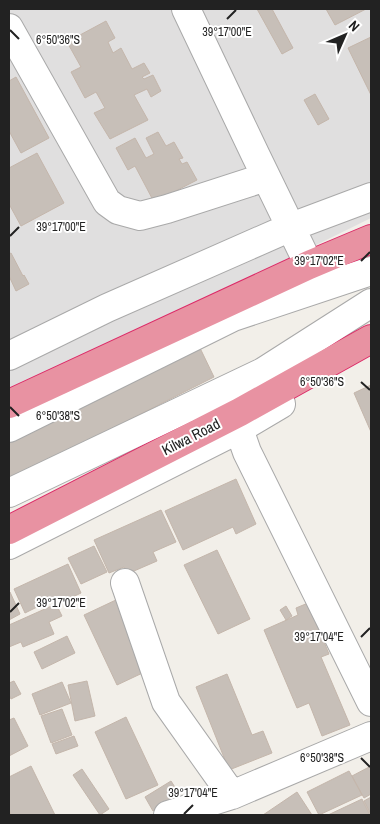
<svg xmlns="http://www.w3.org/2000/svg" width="380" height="824" viewBox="0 0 380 824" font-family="'Archivo Narrow',sans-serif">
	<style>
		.residential { fill: #e0dfdf }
		.building { fill: #c7bfb8; stroke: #c4b6ab }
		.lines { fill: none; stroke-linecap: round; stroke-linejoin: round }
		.minor-casing { stroke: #a9a9a9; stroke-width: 30 }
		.highway-casing { stroke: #dc2a67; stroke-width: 30 }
		.minor { stroke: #fff; stroke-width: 28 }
		.highway { stroke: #e892a2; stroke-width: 28 }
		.ticks { fill: none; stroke: #222; stroke-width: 2 }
		.labels { text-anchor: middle; stroke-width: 4; stroke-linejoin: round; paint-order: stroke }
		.street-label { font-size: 15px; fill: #222; stroke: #fff }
		.ticks-label { font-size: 12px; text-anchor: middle; fill: #222; stroke: #fff; stroke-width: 4; stroke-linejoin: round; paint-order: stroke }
	</style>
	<rect width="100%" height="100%" fill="#f2efe9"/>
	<path class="residential" d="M9 9H371V218L9 396Z"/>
	<path class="building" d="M257 9H272L293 48 282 54Z
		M326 9H366L335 25Z
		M106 21 115 38 108 42 113 53 121 48 132 69 144 63 150 73 142 77 144 79 153 75 161 91 151 97 147 89 134 95 148 120 110 139 94 113 105 108 96 92 85 98 71 72 81 67 67 42Z
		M371 37V95L348 48Z
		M16 77 49 138 21 153 9 131V81Z
		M315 94 329 119 318 125 304 100Z
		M158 132 166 146 174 142 183 158 179 159 182 164 187 162 197 180 154 202 135 166 128 170 116 148 135 138 146 158 154 154 146 138Z
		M37 153 64 203 21 226 9 204V168Z
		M11 253 23 276 24 275 29 284 16 291 9 276V254Z
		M200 348 214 377 9 480V443Z
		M371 385V432L354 393Z
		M236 479 256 524 236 534 233 527 183 550 165 511Z
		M161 510 176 542 153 552 157 561 127 574 124 567 109 573 94 540Z
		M94 546 107 572 81 584 68 558Z
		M217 550 250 619 218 634 184 565Z
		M68 564 81 593 60 603 57 597 25 613 14 589Z
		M10 592 20 614 9 620V593Z
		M118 599 151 669 117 685 84 615Z
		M308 603 329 654 321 657 350 725 322 736 309 703 297 708 264 630 298 615 296 608Z
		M56 604 62 616 49 622 54 634 23 647 21 642 9 647V625Z
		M286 606 292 616 286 620 280 610Z
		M67 636 75 653 42 669 34 652Z
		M227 674 252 735 263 731 272 753 229 770 196 687Z
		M14 681 21 694 11 699 9 695V683Z
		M87 681 95 716 75 721 68 685Z
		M62 682 71 703 40 715 32 694Z
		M62 709 72 735 51 743 41 716Z
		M126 717 158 785 126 799 95 732Z
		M14 718 28 746 9 756V720Z
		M74 736 78 746 56 754 52 744Z
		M31 766 55 815H11L9 810V777Z
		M371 766V794L364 798 352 776Z
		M82 769 109 809 100 815 73 775Z
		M349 771 362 795 319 815 307 792Z
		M171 781 180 795 153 811 145 797Z
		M297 792 312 815H263Z
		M371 797V815L364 801Z
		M362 799 370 815H328Z"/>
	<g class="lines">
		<defs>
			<path id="minor" d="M186 9 256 156 309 265
				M9 28 107 202 118 210 140 216 167 209 266 177
				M9 356 107 308 291 227 371 197
				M240 412 239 429 247 452 371 702
				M9 428 233 317 371 271
				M9 493 263 372 371 303
				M9 545 239 429 281 404
				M125 583 166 702 232 795
				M168 815 232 795 371 736"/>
			<path id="highway" d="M9 404 309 265 371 239
				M9 530 240 412 371 339"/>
		</defs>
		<use href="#minor" class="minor-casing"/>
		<use href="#highway" class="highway-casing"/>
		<use href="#minor" class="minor"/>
		<use href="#highway" class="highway"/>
	</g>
	<path class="ticks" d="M227 19 236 10M10 30 19 39M10 236 19 227M361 261 370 252M361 382 370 390M10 407 19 416M10 612 19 603M361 637 370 628M361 758 370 767M184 814 193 805"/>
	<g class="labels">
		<g class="street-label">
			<text transform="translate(191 437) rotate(-27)" y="5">Kilwa Road</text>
		</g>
	</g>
	<g class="ticks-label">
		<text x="227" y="36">39°17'00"E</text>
		<text x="58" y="44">6°50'36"S</text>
		<text x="61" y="231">39°17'00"E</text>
		<text x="319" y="265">39°17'02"E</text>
		<text x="322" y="386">6°50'36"S</text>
		<text x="58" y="420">6°50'38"S</text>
		<text x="61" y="607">39°17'02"E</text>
		<text x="319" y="641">39°17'04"E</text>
		<text x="322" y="762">6°50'38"S</text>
		<text x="193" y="797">39°17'04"E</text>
	</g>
	<rect width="380" height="824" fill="none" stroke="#222222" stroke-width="20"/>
	<g transform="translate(345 35) rotate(45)" stroke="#ffffff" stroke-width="4" paint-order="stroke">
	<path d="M0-4L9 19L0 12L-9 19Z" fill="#222222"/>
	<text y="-8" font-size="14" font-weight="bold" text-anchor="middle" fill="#222222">N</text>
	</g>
</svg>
